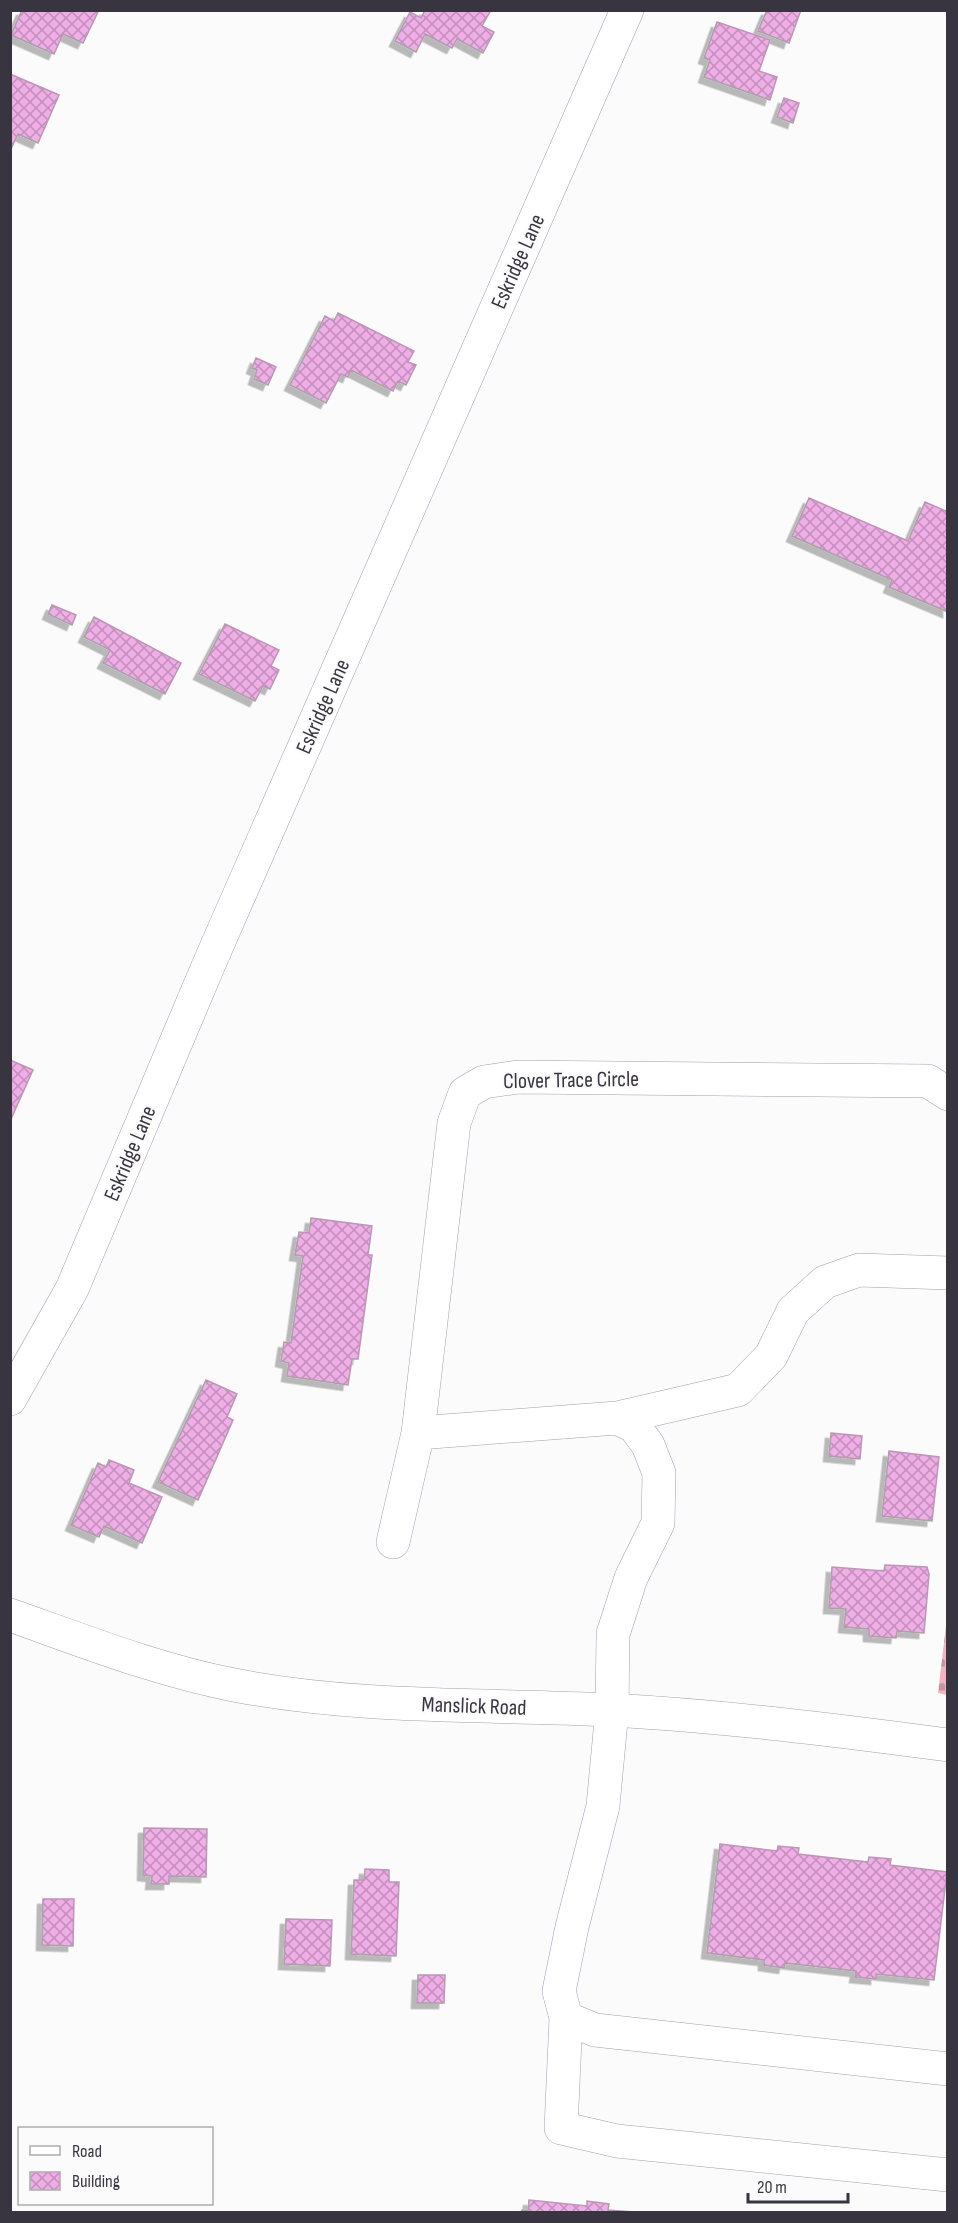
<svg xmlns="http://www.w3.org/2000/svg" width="958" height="2223" viewBox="0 0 958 2223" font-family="'Sofia Sans Condensed',sans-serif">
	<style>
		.cemetery { fill: url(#cemetery-stones) }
		.building { fill: url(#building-cross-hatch); stroke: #b49bb0; stroke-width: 1.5; filter: url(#shadow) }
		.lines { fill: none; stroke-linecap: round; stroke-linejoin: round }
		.minor-casing { stroke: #a59bb7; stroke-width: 34 }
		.major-casing { stroke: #a59bb7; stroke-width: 34 }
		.minor { stroke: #fff; stroke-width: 33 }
		.major { stroke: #fff; stroke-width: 33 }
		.labels { text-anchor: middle; stroke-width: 4.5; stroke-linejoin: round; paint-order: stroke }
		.street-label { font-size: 22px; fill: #393540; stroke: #fbfbfb }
	</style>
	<defs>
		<pattern id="cemetery-stones" width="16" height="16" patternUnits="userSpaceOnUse" patternTransform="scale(1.5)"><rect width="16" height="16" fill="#f5b3c4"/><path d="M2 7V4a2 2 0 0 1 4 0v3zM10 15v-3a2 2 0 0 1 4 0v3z" fill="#c792a1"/></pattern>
		<pattern id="building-cross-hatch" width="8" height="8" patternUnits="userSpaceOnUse" patternTransform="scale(1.5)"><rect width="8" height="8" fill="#efaee6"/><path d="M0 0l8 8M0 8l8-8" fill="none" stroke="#c38ebc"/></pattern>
		<filter id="shadow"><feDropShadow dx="-5.5" dy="5.5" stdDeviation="0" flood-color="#0004"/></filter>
	</defs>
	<rect width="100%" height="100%" fill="#fbfbfb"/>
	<path class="cemetery" d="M947 1617V1695L938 1693Z"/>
	<path class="building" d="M22 10H95L98 12 83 43 63 34 54 54 11 35Z
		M425 10H491L482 26 494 32 483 53 457 39 452 48 425 34 416 52 395 41 410 12 421 18Z
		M767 10H801L789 43 758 31Z
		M717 22 770 40 759 71 777 77 770 100 704 77 710 60 704 58Z
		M10 74 59 95 38 143 18 134 10 151Z
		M784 98 799 103 793 123 777 117Z
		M338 313 414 351 408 362 416 365 406 385 398 381 393 391 351 370 348 377 341 374 326 403 290 385 325 316 334 321Z
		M256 358 276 367 268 385 254 379 257 370 252 368Z
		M809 498 908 541 925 502 948 512V612L889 587 892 580 792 536Z
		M52 605 76 615 72 625 48 614Z
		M94 617 181 663 165 694 103 663 110 650 84 637Z
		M225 624 279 650 271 666 279 670 270 689 263 686 255 701 199 674Z
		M10 1060 33 1070 11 1119H10Z
		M311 1218 372 1226 368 1255H372L358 1359H352L348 1385 287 1376 289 1363 281 1361 284 1342 291 1343 303 1256 295 1255 299 1232 309 1233Z
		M206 1380 237 1394 227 1417 233 1420 198 1500 158 1482Z
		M831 1433 862 1436 860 1459 829 1456Z
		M889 1451 939 1457 932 1521 882 1516Z
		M109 1460 134 1470 129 1483 162 1497 142 1543 104 1526 99 1537 71 1525 98 1463 106 1467Z
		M885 1565 927 1567 929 1574 924 1633 897 1631 896 1638 869 1636V1629L844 1627 846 1609 829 1608 832 1567 884 1571Z
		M144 1828 207 1829 206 1877 169 1876V1884H151L152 1876 143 1875Z
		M720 1844 777 1851 778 1846 799 1848 798 1854 868 1862 869 1857 891 1859 890 1865 947 1872 934 1980 876 1974V1979L855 1977 856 1971 785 1963 784 1968 764 1965V1960L707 1953Z
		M365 1869 389 1870V1882H399L396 1956 351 1954 354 1880H364Z
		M43 1899H74L73 1946 42 1945Z
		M286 1919 332 1920 330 1966 284 1964Z
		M418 1975H445L444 2003H417Z
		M529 2200 587 2206V2201L609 2204 608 2210 634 2212H521L522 2210 528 2211Z"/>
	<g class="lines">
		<defs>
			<path id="minor" d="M10 1399 72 1289 209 964 627 10
				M617 1418 634 1426 648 1445 659 1473 658 1523 631 1578 613 1634 612 1710 603 1806 572 1927 559 1991 566 2018 595 2030 948 2069
				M418 1433 617 1418 738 1390 771 1356 793 1311 825 1282 859 1270 948 1273
				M393 1542 418 1433 454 1123 465 1093 484 1082 518 1077 928 1081 948 1094
				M566 2018 561 2128 617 2141 948 2175"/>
			<path id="major" d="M10 1615C84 1641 157 1670 234 1685 357 1709 486 1704 610 1710 723 1716 835 1730 948 1745"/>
		</defs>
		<use href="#minor" class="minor-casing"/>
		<use href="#major" class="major-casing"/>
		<use href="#minor" class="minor"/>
		<use href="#major" class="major"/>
	</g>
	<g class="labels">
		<g class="street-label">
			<text transform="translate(517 261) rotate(-66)" y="8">Eskridge Lane</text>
			<text transform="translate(322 706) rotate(-66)" y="8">Eskridge Lane</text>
			<text transform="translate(571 1079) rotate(-1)" y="8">Clover Trace Circle</text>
			<text transform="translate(129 1153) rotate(-67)" y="8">Eskridge Lane</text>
			<text transform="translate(474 1705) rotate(2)" y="8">Manslick Road</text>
		</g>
	</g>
	<rect width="958" height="2223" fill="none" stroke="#393540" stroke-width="24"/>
	<rect x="18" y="2127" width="195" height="78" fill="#fbfbfb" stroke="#adacb0" stroke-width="1.5"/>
	<rect x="30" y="2146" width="30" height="9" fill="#ffffff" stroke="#adacb0" stroke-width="1.5"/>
	<text x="72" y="2157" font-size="18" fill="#393540">Road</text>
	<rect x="30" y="2172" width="30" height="18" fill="url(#building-cross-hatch)" stroke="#adacb0" stroke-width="1.5"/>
	<text x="72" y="2187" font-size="18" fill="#393540">Building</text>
	<path d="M748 2193v9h100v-9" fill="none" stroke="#393540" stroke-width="3"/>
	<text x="757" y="2193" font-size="18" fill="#393540" stroke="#fbfbfb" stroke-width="4.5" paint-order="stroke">20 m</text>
</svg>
